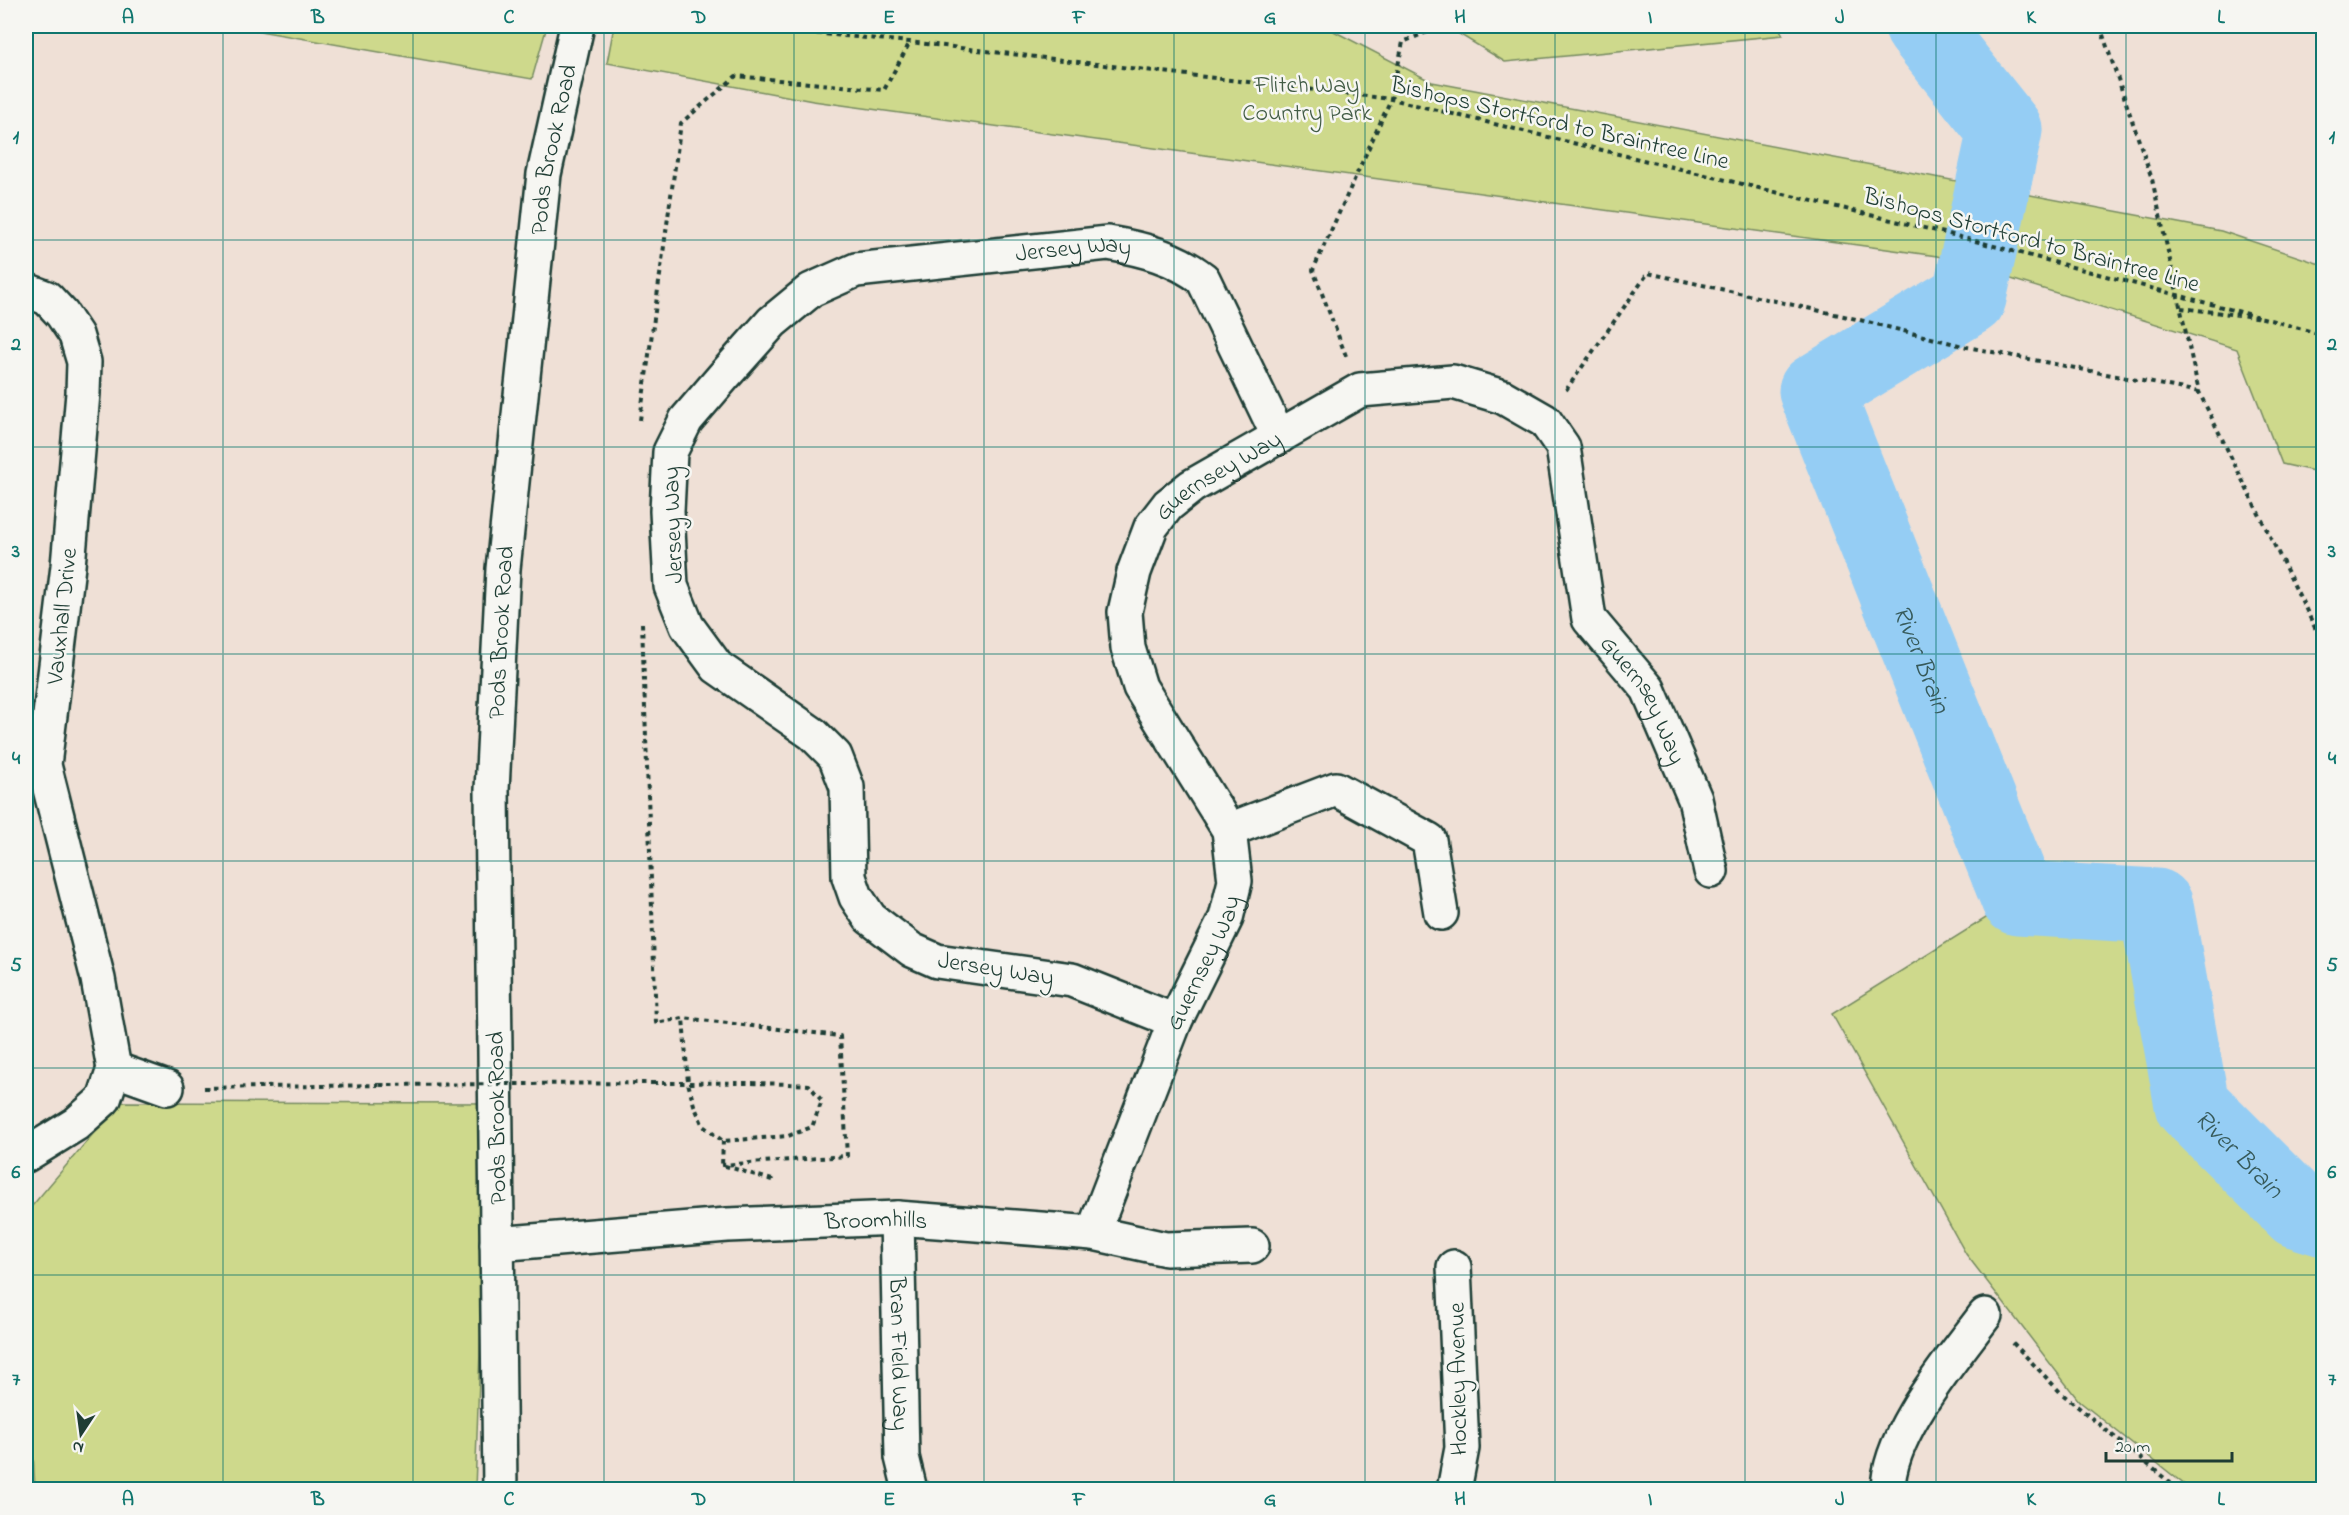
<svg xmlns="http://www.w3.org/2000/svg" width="2349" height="1515" viewBox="0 0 2349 1515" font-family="'Indie Flower',sans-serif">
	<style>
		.green { fill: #ced98c; stroke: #768b60; stroke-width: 1.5 }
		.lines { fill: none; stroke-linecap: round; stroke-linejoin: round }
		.river { stroke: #95cdf4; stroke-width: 75 }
		.street-casing { stroke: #1f3d34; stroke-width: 38 }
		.secondary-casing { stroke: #1f3d34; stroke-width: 38 }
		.path { stroke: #1f3d34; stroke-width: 4; stroke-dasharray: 4.5 4.5; stroke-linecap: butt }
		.street { stroke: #f6f6f2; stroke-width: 33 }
		.secondary { stroke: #f6f6f2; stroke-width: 33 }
		.path-bridge { stroke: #1f3d34; stroke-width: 4; stroke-dasharray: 4.5 4.5; stroke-linecap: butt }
		.grid { fill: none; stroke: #0f766e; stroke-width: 1.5; stroke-opacity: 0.55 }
		.labels { text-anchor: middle; stroke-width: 5; stroke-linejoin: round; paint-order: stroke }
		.park-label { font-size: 24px; fill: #425c46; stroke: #f6f6f2 }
		.street-label { font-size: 24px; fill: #1f3d34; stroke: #f6f6f2 }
		.water-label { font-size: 26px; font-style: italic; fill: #375a5a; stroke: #f6f6f2 }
		.neatline { fill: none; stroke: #0f766e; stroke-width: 2 }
		.grid-label { font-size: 20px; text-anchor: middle; font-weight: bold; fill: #0f766e }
	</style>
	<rect width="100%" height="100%" fill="#efe0d6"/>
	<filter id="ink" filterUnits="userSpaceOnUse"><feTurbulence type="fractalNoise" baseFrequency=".0167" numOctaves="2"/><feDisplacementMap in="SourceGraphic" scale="12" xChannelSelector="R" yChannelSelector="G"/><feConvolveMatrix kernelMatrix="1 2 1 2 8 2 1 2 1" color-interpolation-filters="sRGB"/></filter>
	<g filter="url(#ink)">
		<path class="green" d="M231 26H547L532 79Z
			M614 26H1324L1432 82 2221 231 2323 265V473L2282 464 2237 349 1937 256 813 101 607 63Z
			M1446 26H1778L1783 35 1505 62Z
			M2018 898 2156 906 2192 1105 2298 1211 2323 1219V1489H2190L2079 1401 1966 1254 1832 1014Z
			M120 1102 489 1103 475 1489H35L26 1321V1213Z"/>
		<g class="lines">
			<path class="river" id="s1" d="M1922 26 2005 130 1969 298 1816 391 2018 898 2156 906 2192 1105 2298 1211 2324 1219"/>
			<defs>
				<g id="street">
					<path d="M26 290 47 298 62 314 76 335 84 362 83 393 68 566 44 765 98 979 114 1069"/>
					<path d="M1229 830 1336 789 1429 840 1441 913"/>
					<path id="s2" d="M1175 1021 1072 980 937 961 912 950 870 918 856 897 849 877 847 787 835 756 813 734 717 667 687 626 671 586 667 511 670 452 686 420 723 377 772 322 811 290 856 270 1108 243C1143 249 1175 257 1203 279L1279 437"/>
					<path d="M114 1069 167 1088"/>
					<path d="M26 1155 76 1124 104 1099 114 1069"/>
					<path id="s3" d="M897 1218 902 1457 910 1490"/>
					<path id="s4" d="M1093 1233 1175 1021 1226 918 1235 881 1229 830 1140 687 1128 648 1125 612 1134 572 1151 527 1168 505 1192 486 1360 390 1453 382 1503 397 1545 421 1563 447 1589 619 1648 689 1695 799 1711 871"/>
					<path id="s5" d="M497 1244 727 1225 897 1218 1093 1233 1166 1249 1252 1246"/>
					<path d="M1454 1490 1462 1448 1454 1267"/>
					<path d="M1888 1490C1888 1433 1952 1360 1985 1315"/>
				</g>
				<g id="secondary">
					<path id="s6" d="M500 1490 492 790 503 569 544 174 577 26"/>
				</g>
			</defs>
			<use href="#street" class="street-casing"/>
			<use href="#secondary" class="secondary-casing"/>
			<path class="path" d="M736 26 910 42 1391 99 1949 234
				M2100 26 2152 179 2199 392 2324 646
				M2181 308 2263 318 2324 335
				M1346 356 1313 270 1391 99 1403 42 1442 26
				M1566 390 1648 273 1848 317 1967 347 2199 392
				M640 420 681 123 736 76 884 90 910 42
				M642 623 656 1023 683 1018 840 1036 847 1156 722 1165
				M653 1083C705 1083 757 1082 809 1085L822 1101 812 1127 788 1136 723 1141 703 1126 694 1105 688 1083 683 1018
				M204 1088 380 1085
				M723 1141 722 1165 772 1180 773 1184
				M2013 1343 2061 1393 2179 1490"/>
			<use href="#street" class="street"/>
			<use href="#secondary" class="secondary"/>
			<path class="path-bridge" d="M1949 234 2263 318
				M380 1085 653 1083"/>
		</g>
	</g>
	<path class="grid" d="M223 26V1490M413 26V1490M604 26V1490M794 26V1490M984 26V1490M1174 26V1490M1365 26V1490M1555 26V1490M1745 26V1490M1936 26V1490M2126 26V1490M26 240H2324M26 447H2324M26 654H2324M26 861H2324M26 1068H2324M26 1275H2324"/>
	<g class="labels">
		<g class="park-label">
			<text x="1307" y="92">Flitch Way<tspan x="1307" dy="28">Country Park</tspan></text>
		</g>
		<g class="street-label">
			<text transform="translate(1560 122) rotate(13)" y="8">Bishops Stortford to Braintree Line</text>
			<text dy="8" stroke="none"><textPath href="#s6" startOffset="1344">Pods Brook Road</textPath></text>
			<text transform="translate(2032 239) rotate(15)" y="8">Bishops Stortford to Braintree Line</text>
			<text dy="8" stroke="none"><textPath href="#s2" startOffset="1358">Jersey Way</textPath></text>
			<text dy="8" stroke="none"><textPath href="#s4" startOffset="852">Guernsey Way</textPath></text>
			<text transform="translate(672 525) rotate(-92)" y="8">Jersey Way</text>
			<text transform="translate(61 616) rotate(-84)" y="8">Vauxhall Drive</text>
			<text dy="8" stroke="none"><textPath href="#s6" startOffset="858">Pods Brook Road</textPath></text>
			<text dy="8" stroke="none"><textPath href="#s4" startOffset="1516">Guernsey Way</textPath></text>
			<text dy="8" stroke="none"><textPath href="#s4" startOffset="292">Guernsey Way</textPath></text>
			<text transform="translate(996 968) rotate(9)" y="8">Jersey Way</text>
			<text transform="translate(496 1118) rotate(-91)" y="8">Pods Brook Road</text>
			<text dy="8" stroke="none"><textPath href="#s5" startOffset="380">Broomhills</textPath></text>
			<text dy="8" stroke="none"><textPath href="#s3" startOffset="136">Bran Field Way</textPath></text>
			<text transform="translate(1457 1379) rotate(-91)" y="8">Hockley Avenue</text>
		</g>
		<g class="water-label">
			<text dy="9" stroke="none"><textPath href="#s1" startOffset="772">River Brain</textPath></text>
			<text dy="9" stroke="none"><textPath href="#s1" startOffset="1438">River Brain</textPath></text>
		</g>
	</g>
	<rect width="2349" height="1515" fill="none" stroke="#f6f6f2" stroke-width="66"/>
	<g transform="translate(81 1434) rotate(193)" stroke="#f6f6f2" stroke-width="4.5" paint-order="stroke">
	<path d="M0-4.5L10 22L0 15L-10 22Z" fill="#1f3d34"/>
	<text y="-9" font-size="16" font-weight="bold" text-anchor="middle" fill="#1f3d34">N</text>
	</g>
	<path d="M2106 1452v9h126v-9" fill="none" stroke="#1f3d34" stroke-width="3"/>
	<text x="2115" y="1452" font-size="18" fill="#1f3d34" stroke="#f6f6f2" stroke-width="4.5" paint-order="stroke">20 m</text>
	<rect x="33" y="33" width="2283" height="1449" class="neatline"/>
	<g class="grid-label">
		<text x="128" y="23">A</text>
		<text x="318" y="23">B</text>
		<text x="509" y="23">C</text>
		<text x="699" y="23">D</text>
		<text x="889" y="23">E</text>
		<text x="1079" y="23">F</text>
		<text x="1270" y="23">G</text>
		<text x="1460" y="23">H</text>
		<text x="1650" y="23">I</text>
		<text x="1840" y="23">J</text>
		<text x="2031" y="23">K</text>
		<text x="2221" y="23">L</text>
		<text x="16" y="143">1</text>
		<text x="2332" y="143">1</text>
		<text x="16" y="350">2</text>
		<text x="2332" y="350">2</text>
		<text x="16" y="557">3</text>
		<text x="2332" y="557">3</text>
		<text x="16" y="764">4</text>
		<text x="2332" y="764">4</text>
		<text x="16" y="971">5</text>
		<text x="2332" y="971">5</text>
		<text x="16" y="1178">6</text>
		<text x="2332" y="1178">6</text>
		<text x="16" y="1385">7</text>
		<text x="2332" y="1385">7</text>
		<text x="128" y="1505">A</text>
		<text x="318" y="1505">B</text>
		<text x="509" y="1505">C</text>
		<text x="699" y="1505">D</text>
		<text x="889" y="1505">E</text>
		<text x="1079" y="1505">F</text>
		<text x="1270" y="1505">G</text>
		<text x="1460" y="1505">H</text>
		<text x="1650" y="1505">I</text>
		<text x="1840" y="1505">J</text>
		<text x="2031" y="1505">K</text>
		<text x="2221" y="1505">L</text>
	</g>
</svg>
